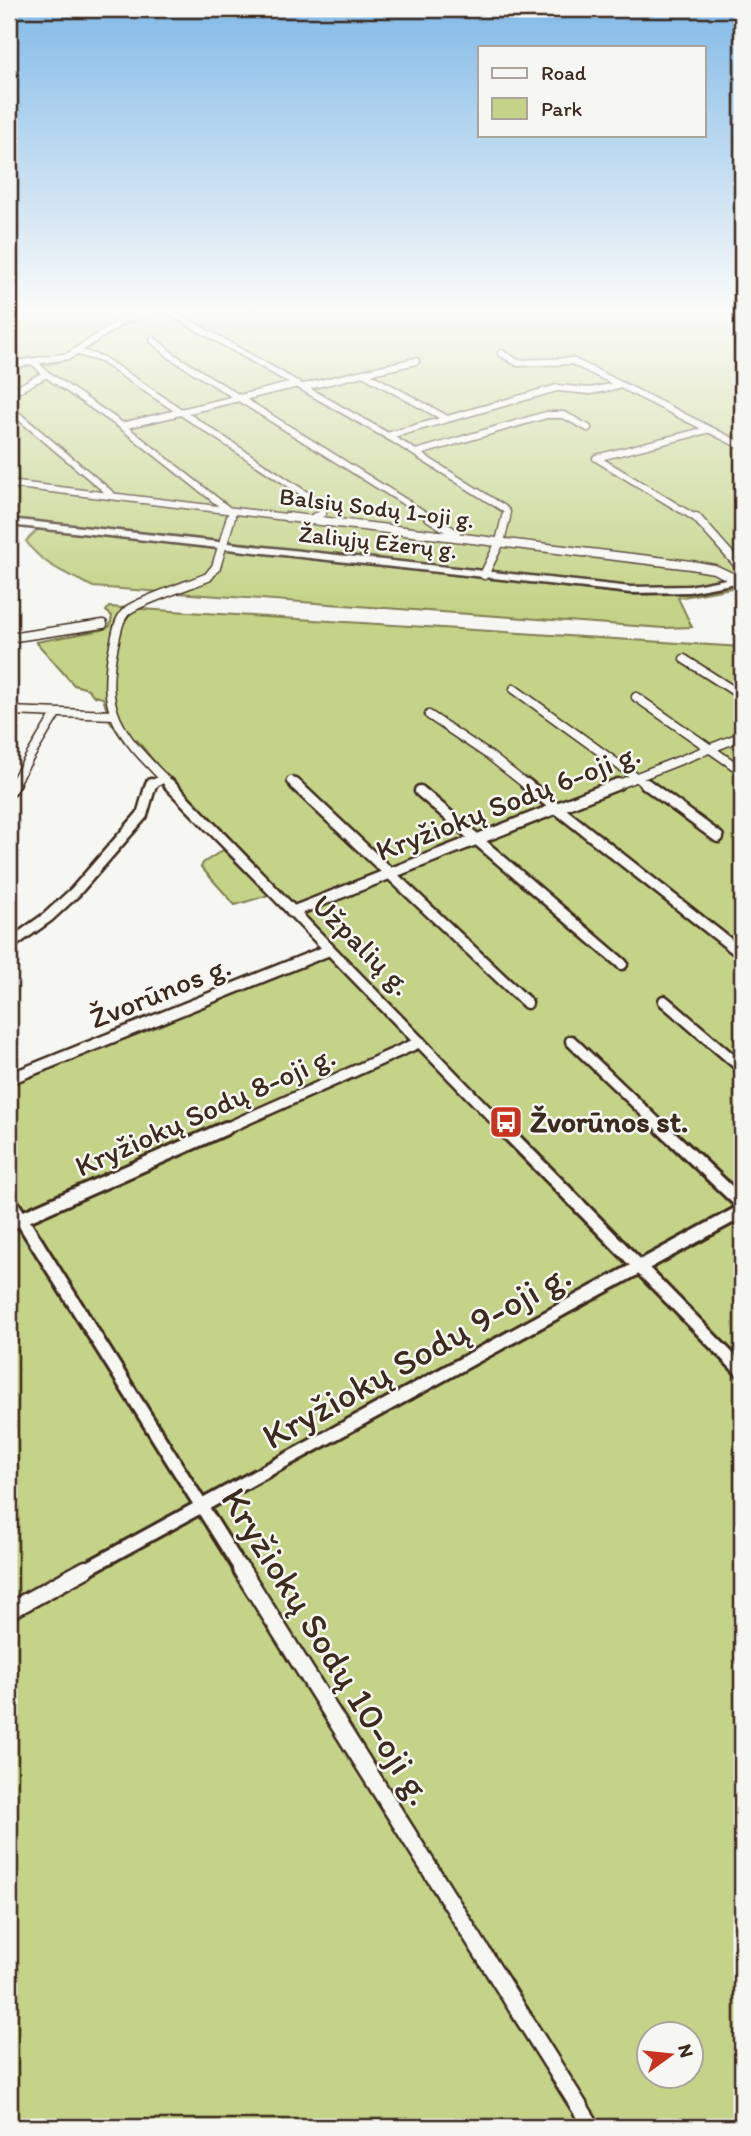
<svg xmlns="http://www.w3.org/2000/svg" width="751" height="2136" viewBox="0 0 751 2136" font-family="Itim,sans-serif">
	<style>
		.green { fill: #c4d387; stroke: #807e52; stroke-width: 2; fill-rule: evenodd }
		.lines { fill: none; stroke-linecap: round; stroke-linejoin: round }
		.street-far4-casing { stroke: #3b2a1e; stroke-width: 9 }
		.street-far3-casing { stroke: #3b2a1e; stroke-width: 11 }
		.street-far2-casing { stroke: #3b2a1e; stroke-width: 15 }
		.street-far1-casing { stroke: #3b2a1e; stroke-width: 18 }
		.street-casing { stroke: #3b2a1e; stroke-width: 21 }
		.secondary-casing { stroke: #3b2a1e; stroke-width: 5 }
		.street-far4 { stroke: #f6f6f2; stroke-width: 6 }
		.street-far3 { stroke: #f6f6f2; stroke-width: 8 }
		.street-far2 { stroke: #f6f6f2; stroke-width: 10 }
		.street-far1 { stroke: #f6f6f2; stroke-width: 12 }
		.street { stroke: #f6f6f2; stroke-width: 16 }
		.secondary { fill: #f6f6f2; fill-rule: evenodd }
		.labels { text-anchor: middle; stroke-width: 5; stroke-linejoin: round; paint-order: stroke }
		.far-street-label { font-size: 24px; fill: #3b2a1e; stroke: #f6f6f2 }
		.street-label { font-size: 30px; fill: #3b2a1e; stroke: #f6f6f2 }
		.poi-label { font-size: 30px; font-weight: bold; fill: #3b2a1e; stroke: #f6f6f2; text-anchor: start }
		.near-street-label { font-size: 37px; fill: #3b2a1e; stroke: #f6f6f2 }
	</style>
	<rect width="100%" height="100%" fill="#f6f6f2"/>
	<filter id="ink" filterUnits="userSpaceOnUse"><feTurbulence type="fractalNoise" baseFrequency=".0143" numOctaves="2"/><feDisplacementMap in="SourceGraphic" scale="14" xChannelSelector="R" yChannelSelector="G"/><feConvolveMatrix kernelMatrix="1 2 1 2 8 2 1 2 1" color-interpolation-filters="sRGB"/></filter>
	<g filter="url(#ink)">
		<path class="green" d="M9 310H742V574L724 581 647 589 9 519V367L50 364 70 359 130 321 123 318 66 355 9 363Z
			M38 529 633 595 687 594 742 586 678 598 692 627 664 628 93 587C70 575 40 564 26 541Z
			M109 607 742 647V2127H9V1078L330 945 171 782 137 740 125 743 110 721 103 698 94 696 88 689 74 685 36 642 102 630 110 626 112 616 106 611ZM650 2035H692V2076H650Z
			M223 850 269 895 235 905 201 867 203 863Z"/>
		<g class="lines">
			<defs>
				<path id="street-far4" d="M167 310 393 439 503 508 507 512 505 519
					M153 340 172 356 432 519
					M78 352 101 359 323 506V513L312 519
					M501 353 518 363 572 361 621 385
					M35 363 46 374 122 426 232 513 230 519
					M9 365 69 356 122 321 151 310
					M363 373 416 361
					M304 387 363 373 447 419
					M9 394 46 374
					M9 408 112 495
					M122 426 298 384
					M387 436 557 388 590 391 621 385 742 446
					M416 453 546 415H564L588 428
					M9 484 302 519
					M697 519 596 458 707 430"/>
				<path id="street-far3" d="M287 517 691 565 714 569 738 580
					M429 517 456 534
					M696 517 742 569
					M312 519 316 517
					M484 575 500 542 506 517
					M9 638 103 624
					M684 659 742 696
					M514 689 648 786
					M636 697 742 771
					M9 711 114 715
					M429 715 490 756 528 786
					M291 781 297 786
					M12 786 56 714
					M150 786 162 779
					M171 786C124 737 98 717 114 645 117 633 118 618 128 610 140 601 191 584 208 577L216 567 231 517
					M614 786 742 736"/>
				<path id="street-far2" d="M169 784 505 1130
					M295 784 527 1003
					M526 784 742 954
					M646 784 718 837
					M420 791 622 964
					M9 792 14 784
					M292 912 618 784
					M9 945 48 917 75 892 142 815 151 784
					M664 1001 742 1068
					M571 1041 664 1130
					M9 1079 329 950
					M222 1130 420 1042"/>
				<path id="street-far1" d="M503 1128 742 1371
					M662 1128 742 1204
					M9 1199 242 1571
					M9 1224 226 1128
					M83 1571 742 1211"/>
				<path id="street" d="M241 1569 592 2127
					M9 1611 86 1569"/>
				<path id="secondary" d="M9 519 631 587 689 586 742 576V582L689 592 631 593 9 525Z"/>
			</defs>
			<use href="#street-far4" class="street-far4-casing"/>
			<use href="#street-far3" class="street-far3-casing"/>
			<use href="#street-far2" class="street-far2-casing"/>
			<use href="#street-far1" class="street-far1-casing"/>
			<use href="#street" class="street-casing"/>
			<use href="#secondary" class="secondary-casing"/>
			<use href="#street-far4" class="street-far4"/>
			<use href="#street-far3" class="street-far3"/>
			<use href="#street-far2" class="street-far2"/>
			<use href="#street-far1" class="street-far1"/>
			<use href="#street" class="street"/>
			<use href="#secondary" class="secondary"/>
		</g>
	</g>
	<linearGradient id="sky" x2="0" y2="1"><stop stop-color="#82bae8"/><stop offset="0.51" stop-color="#fbfbf9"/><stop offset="1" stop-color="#fbfbf9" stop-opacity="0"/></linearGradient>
	<rect width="751" height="609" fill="url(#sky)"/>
	<defs>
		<symbol id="bus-square" viewBox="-11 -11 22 22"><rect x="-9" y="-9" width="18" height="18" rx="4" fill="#c8321e" stroke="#f6f6f2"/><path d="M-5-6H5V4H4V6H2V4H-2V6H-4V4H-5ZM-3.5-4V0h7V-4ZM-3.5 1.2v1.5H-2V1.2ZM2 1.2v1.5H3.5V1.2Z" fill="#fff"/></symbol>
	</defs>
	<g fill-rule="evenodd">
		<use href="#bus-square" x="487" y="1103" width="38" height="38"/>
	</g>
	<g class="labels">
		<g class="far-street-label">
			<text transform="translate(377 508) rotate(7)" y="8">Balsių Sodų 1-oji g.</text>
			<text transform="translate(378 542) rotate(6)" y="8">Žaliųjų Ežerų g.</text>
		</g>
		<g class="street-label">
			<text transform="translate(508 802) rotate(-21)" y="10">Kryžiokų Sodų 6-oji g.</text>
			<text transform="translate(362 945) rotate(45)" y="10">Užpalių g.</text>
			<text transform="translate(160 992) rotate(-22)" y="10">Žvorūnos g.</text>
			<text transform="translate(205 1111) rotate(-24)" y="10">Kryžiokų Sodų 8-oji g.</text>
		</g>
		<g class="poi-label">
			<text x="530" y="1132">Žvorūnos st.</text>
		</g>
		<g class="near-street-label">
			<text transform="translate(416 1355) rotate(-29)" y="13">Kryžiokų Sodų 9-oji g.</text>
			<text transform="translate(328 1646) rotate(58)" y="13">Kryžiokų Sodų 10-oji g.</text>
		</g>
	</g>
	<rect width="751" height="2136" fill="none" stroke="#f6f6f2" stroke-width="35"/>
	<rect x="18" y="18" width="716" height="2101" fill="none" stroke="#3b2a1e" stroke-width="2.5" filter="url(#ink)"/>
	<rect x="478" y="46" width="228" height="91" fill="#f6f6f2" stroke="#aba49d" stroke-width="2"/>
	<rect x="492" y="68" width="35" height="10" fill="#f6f6f2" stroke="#aba49d" stroke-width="2"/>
	<text x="541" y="80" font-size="21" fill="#3b2a1e">Road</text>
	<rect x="492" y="98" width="35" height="21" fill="#c4d387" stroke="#aba49d" stroke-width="2"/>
	<text x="541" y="116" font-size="21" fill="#3b2a1e">Park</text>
	<g transform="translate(670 2055) rotate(75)"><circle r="33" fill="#f6f6f2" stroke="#aba49d" stroke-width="2"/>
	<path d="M0-5L12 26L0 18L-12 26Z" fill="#c8321e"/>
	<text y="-10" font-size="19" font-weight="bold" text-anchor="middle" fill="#3b2a1e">N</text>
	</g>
</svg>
